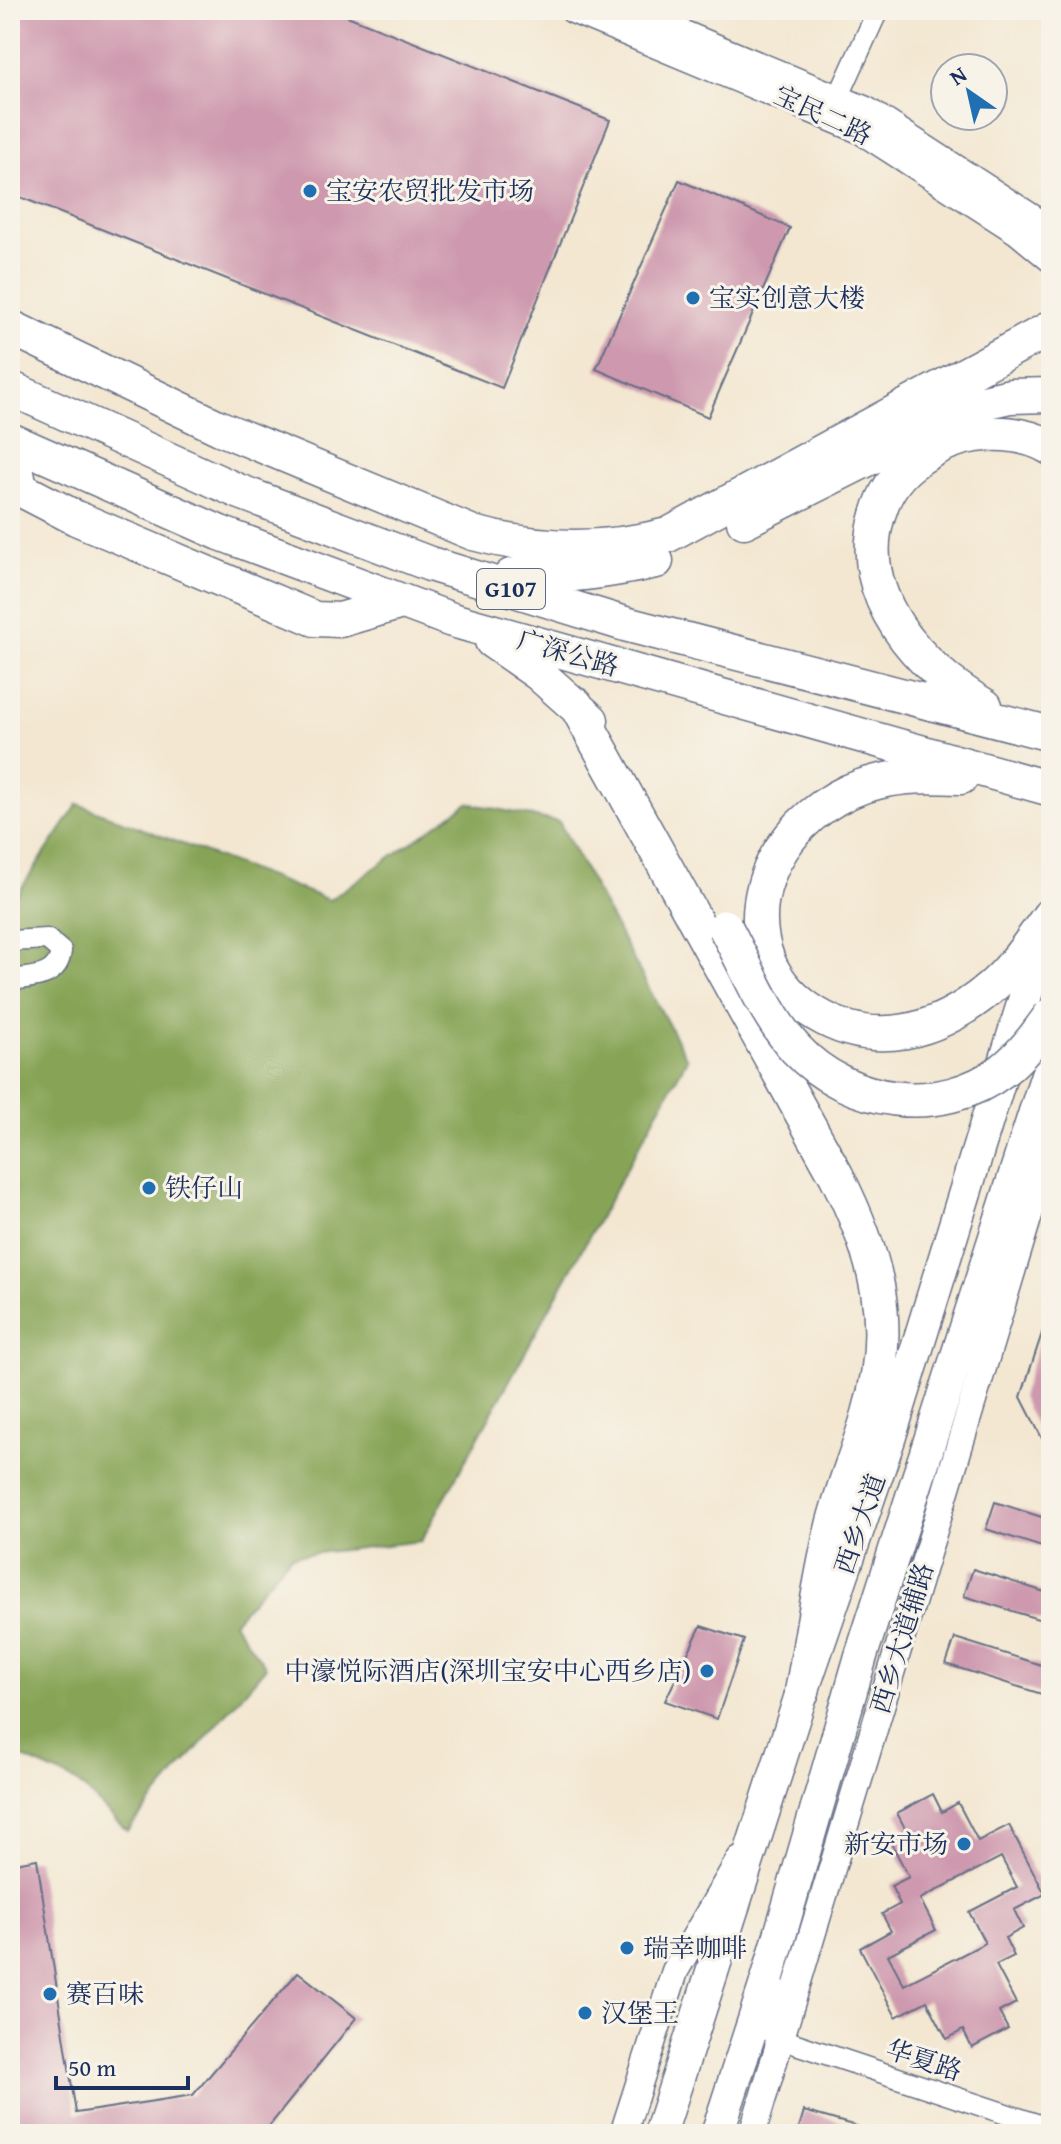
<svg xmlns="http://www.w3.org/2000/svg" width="1061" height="2144" viewBox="0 0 1061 2144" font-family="'Gentium Book Plus','Noto Serif SC',serif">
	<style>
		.forest { fill: #87a456; stroke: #516a5a; stroke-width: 2 }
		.building { fill: #ce99ae; fill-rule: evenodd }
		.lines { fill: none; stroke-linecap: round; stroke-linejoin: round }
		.minor-casing { stroke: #676f86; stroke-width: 23 }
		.tertiary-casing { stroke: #676f86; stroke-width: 29 }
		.primary-casing { stroke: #676f86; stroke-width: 35 }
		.trunk-casing { stroke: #676f86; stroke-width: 37 }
		.minor { stroke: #fff; stroke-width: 20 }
		.tertiary { stroke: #fff; stroke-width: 26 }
		.primary { stroke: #fff; stroke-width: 32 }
		.trunk { stroke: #fff; stroke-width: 34 }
		.trunk-bridge-casing { stroke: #676f86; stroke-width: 37; stroke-linecap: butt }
		.trunk-bridge { stroke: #fff; stroke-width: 34 }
		.poi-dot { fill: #1f6fb2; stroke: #f7f3e8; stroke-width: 3 }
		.labels { text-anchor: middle; stroke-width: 6; stroke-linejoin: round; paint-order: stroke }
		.shield { fill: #f7f3e8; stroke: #5d6a87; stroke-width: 2 }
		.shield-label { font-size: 24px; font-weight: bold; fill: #1b2f5e }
		.street-label { font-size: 26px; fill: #1b2f5e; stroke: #f7f3e8 }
		.poi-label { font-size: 26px; fill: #1b2f5e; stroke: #f7f3e8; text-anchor: start }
	</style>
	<rect width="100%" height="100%" fill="#f7f3e8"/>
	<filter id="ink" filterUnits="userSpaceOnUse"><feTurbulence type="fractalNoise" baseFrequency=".0125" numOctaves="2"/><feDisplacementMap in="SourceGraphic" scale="16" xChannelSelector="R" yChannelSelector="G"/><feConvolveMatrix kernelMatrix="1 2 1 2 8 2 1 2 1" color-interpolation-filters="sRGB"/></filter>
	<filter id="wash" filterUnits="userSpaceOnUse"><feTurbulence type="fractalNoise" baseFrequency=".006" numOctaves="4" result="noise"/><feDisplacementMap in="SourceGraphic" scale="32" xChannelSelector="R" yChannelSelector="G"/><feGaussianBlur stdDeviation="1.8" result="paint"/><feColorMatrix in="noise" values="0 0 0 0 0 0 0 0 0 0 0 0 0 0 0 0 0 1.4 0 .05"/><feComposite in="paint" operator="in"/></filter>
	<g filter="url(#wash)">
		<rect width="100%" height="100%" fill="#f3e7d1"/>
		<path class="forest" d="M468 803 559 822 687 1059 421 1541 291 1556 233 1622 266 1667 127 1831 77 1782 10 1752V905L78 804 329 900Z"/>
		<g id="blocks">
			<path class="building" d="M10 10H332L610 120 502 388 10 193Z
				M679 180 790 228 708 417 596 369Z
				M1048 1315H1051V1456L1021 1397Z
				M995 1502 1051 1520V1550L986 1529Z
				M973 1569 1051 1594V1623L964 1596Z
				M701 1626 744 1640 717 1719 665 1701Z
				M955 1638 1051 1668V1697L946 1664Z
				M933 1794 942 1812 958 1803 978 1841 1009 1825 1045 1894 1014 1910 1023 1928 1005 1938 1014 1956 996 1965 1016 2003 999 2012 1008 2029 972 2048 963 2030 947 2039 927 2001 896 2017 860 1948 891 1931 882 1914 900 1904 891 1886 909 1877 889 1839 906 1830 897 1813ZM1001 1857 1017 1887 969 1912 985 1943 904 1985 888 1955 936 1930 920 1899Z
				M37 1859 76 2113 193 2095 298 1972 356 2018 263 2134H11L10 1864Z
				M804 2111 870 2130 869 2134H797Z"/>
		</g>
	</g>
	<g filter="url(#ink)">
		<use href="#blocks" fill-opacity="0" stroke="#676f86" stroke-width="2"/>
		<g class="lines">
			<defs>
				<path id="minor" d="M833 109 878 10
					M10 941 47 939 61 951C58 978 33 977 10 980
					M781 2039 1051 2129"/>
				<path id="tertiary" d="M573 10 860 130 1017 231 1051 259
					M626 10 866 110 1051 230
					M623 2134 675 1971 740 1859
					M752 2134 1051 1142"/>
				<path id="primary" d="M767 1980 781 2039
					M660 2134 802 1692 889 1439 1047 926
					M717 2134 767 1980 861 1656 1051 1062"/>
				<path id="trunk" d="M10 327 220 428 473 533C539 551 602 552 668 535L1051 328
					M10 388 238 491 430 564 625 624 1051 734
					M10 440 220 533 452 620 1051 789
					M11 441 20 489 76 518 315 619 340 620 402 602
					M744 521 979 403 1010 396 1051 395
					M511 576C562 578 607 572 656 561
					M492 641 538 673 591 720
					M576 705 836 1175C877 1256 896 1324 869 1414 858 1453 841 1491 832 1530 819 1583 812 1638 802 1692
					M985 706C920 669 853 595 878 515 884 494 894 478 910 465 933 447 958 435 987 434 1010 433 1032 436 1051 448
					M961 777C932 776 905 775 877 782 800 800 737 881 768 961 777 983 796 1002 816 1014 875 1050 937 1032 988 990 1013 970 1031 941 1050 915"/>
			</defs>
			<use href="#minor" class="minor-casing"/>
			<use href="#tertiary" class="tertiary-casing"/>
			<use href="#primary" class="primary-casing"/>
			<use href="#trunk" class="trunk-casing"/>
			<use href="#minor" class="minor"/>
			<use href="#tertiary" class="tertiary"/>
			<use href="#primary" class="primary"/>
			<use href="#trunk" class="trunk"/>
			<defs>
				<path id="trunk-bridge" d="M725 927C747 967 765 1015 796 1049 848 1105 941 1118 1003 1070 1022 1055 1036 1036 1051 1015"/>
			</defs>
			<use href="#trunk-bridge" class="trunk-bridge-casing"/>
			<use href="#trunk-bridge" class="trunk-bridge"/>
		</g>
	</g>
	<g class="poi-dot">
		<circle cx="310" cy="191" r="8"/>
		<circle cx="693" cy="298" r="8"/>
		<circle cx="149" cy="1188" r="8"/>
		<circle cx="707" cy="1671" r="8"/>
		<circle cx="964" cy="1844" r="8"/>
		<circle cx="627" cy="1948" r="8"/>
		<circle cx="50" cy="1994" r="8"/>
		<circle cx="585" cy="2013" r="8"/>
	</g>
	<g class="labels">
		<rect class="shield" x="477" y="569" width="68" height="40" rx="6"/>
		<g class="shield-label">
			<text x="511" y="597">G107</text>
		</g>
		<g class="street-label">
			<text transform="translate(823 115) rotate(25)" y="9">宝民二路</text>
			<text transform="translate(568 653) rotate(16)" y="9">广深公路</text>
			<text transform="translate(860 1524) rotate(-71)" y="9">西乡大道</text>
			<text transform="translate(902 1638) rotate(-73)" y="9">西乡大道辅路</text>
			<text transform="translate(924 2060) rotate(18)" y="9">华夏路</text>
		</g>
		<g class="poi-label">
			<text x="326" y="200">宝安农贸批发市场</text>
			<text x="709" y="307">宝实创意大楼</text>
			<text x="165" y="1197">铁仔山</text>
			<text x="691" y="1680" text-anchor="end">中濠悦际酒店(深圳宝安中心西乡店)</text>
			<text x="948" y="1853" text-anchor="end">新安市场</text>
			<text x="643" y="1957">瑞幸咖啡</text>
			<text x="66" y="2003">赛百味</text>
			<text x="601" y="2022">汉堡王</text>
		</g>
	</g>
	<rect width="1061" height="2144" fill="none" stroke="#f7f3e8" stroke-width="40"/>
	<g transform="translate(969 92) rotate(326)"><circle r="38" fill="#f7f3e8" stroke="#9fa5b1" stroke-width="2"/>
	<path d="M0-6L14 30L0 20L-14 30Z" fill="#1f6fb2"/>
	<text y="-12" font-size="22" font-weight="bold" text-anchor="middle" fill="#1b2f5e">N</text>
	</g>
	<path d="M56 2076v12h132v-12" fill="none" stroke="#1b2f5e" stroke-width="4"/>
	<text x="68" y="2076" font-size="24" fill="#1b2f5e" stroke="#f7f3e8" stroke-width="6" paint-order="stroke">50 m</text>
</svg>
